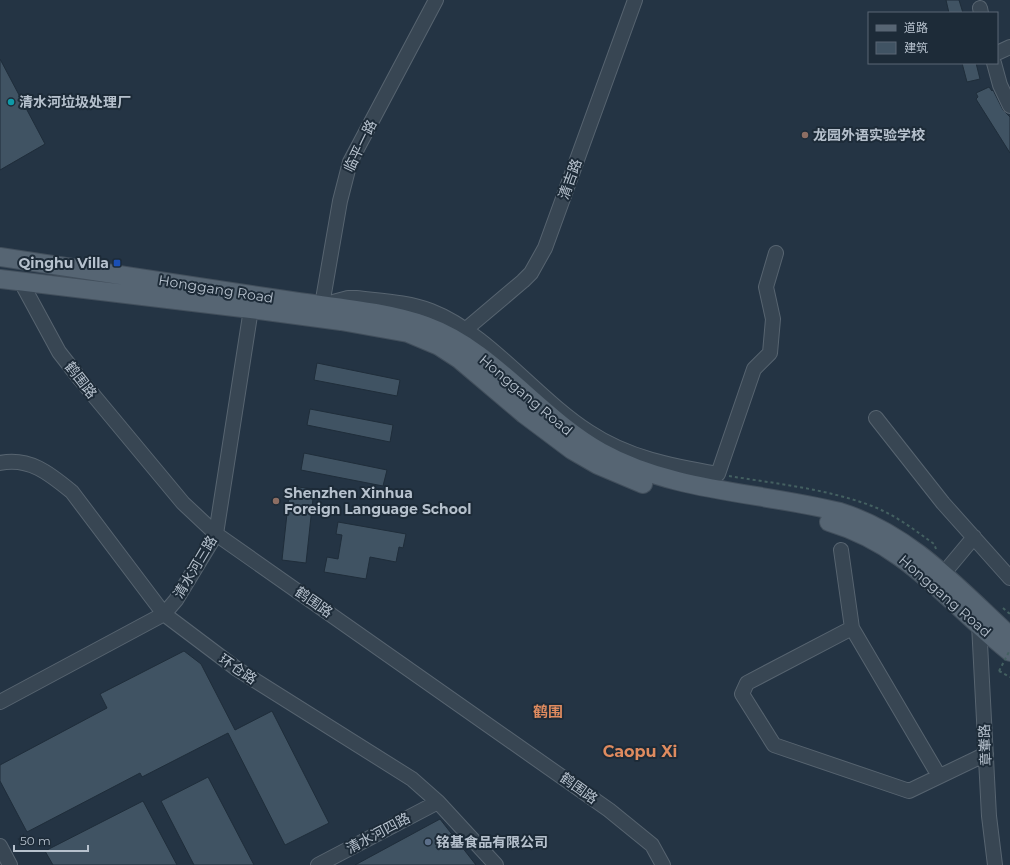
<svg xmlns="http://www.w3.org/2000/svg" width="1010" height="865" viewBox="0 0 1010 865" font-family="Montserrat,'Noto Sans SC',sans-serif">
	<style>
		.building { fill: #405363; stroke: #1f2d3a }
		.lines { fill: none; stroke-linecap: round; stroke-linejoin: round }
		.minor-casing { stroke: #576470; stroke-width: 16 }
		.major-casing { stroke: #424f5c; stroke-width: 20 }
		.path { stroke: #446061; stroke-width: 2; stroke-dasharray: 3 3; stroke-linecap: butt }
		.minor { stroke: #384653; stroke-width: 14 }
		.major { stroke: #566573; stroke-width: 18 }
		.path-bridge { stroke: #446061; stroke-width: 2; stroke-dasharray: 3 3; stroke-linecap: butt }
		.culture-dot { fill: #0f9aa8; stroke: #1d2b38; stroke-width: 1.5 }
		.education-dot { fill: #8d6e63; stroke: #1d2b38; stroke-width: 1.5 }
		.transit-dot { fill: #1a4fb4; stroke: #1d2b38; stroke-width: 1.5 }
		.service-dot { fill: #5c6f8a; stroke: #1d2b38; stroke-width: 1.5 }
		.labels { text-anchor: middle; stroke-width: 4; stroke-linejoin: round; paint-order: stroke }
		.poi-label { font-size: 14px; font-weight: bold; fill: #b6c1cd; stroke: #1d2b38; text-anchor: start }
		.street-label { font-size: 14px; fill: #b6c1cd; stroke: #1d2b38 }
		.neighbourhood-label { font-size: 15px; font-weight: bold; fill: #df8b5f; stroke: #1d2b38 }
		.quarter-label { font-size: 16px; font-weight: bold; fill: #df8b5f; stroke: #1d2b38 }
	</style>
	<rect width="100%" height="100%" fill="#243444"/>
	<path class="building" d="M946 0H959L963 13H949Z
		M0 59 45 144 0 170Z
		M962 63H976L980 79 967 82Z
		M989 87 992 91 993 90 1003 110 1010 117V153L976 99 978 97 976 93Z
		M317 363 400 380 397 396 314 380Z
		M310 409 393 425 390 442 307 425Z
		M304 453 387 470 383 486 301 470Z
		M290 486 314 489 306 563 282 560Z
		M338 522 406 534 403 548 399 547 396 562 370 557 366 579 324 572 327 557 338 559 342 535 336 534Z
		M184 651 201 664 235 730 272 711 329 823 285 845 228 733 142 777 140 773 27 832 0 781V765L107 708 100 694Z
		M208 777 254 865H194L161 801Z
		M143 801 177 865H53L45 851Z
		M440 819 476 865H355Z"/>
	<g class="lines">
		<defs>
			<path id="minor" d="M436 0 350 162 340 201 322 305 348 298H356C381 301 408 302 431 311 488 333 536 398 589 432 628 458 672 466 718 474L754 369 770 353 773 319 766 287 776 253
				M980 8 981 13
				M997 53 1010 47
				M994 63 1000 85 1010 106
				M21 282 59 352 80 379 183 503 216 534 609 810 652 845 663 865
				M465 330 523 281 531 273 545 248 635 0
				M876 418 943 503 1010 578
				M0 463C30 457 50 474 72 492L164 614 237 669 412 779 438 802 496 865
				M841 550 852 628 939 776
				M944 573 974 537
				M979 624 989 816 995 865
				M852 628 747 683 742 694 774 745 909 791 986 754
				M0 702 164 614 176 600 216 534 251 309
				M0 846 10 865
				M318 865 438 802"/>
			<path id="major" d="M0 257C95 271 190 285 285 300 329 307 386 311 426 326 493 350 538 417 601 452 673 492 760 492 840 512 910 534 957 587 1010 636
				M0 279 251 309 341 321 408 333 439 346 459 359 524 414 572 450 598 465 643 484
				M829 522C909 546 948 603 1010 652"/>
		</defs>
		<use href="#minor" class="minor-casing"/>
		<use href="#major" class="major-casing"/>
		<path class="path" d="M729 476C778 484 830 489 877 508 898 517 916 531 934 544L936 549
			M1003 608 1010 614
			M999 671 1010 677"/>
		<use href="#minor" class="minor"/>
		<use href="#major" class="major"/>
		<path class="path-bridge" d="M999 671 1010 650"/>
	</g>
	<circle class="culture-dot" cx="11" cy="102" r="4"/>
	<g class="education-dot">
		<circle cx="805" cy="135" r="4"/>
		<circle cx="276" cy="501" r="4"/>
	</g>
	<rect class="transit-dot" x="113" y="259" width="8" height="8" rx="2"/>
	<circle class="service-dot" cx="428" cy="842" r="4"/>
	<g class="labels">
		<g class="poi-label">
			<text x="19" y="107">清水河垃圾处理厂</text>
			<text x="813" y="140">龙园外语实验学校</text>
			<text x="109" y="268" text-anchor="end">Qinghu Villa</text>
			<text x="284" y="498">Shenzhen Xinhua<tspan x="284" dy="16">Foreign Language School</tspan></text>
			<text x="436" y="847">铭基食品有限公司</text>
		</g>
		<g class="street-label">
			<text transform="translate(360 146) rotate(-64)" y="5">临平一路</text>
			<text transform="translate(570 179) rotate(-70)" y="5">清吉路</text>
			<text transform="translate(216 289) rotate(9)" y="5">Honggang Road</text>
			<text transform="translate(81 380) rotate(52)" y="5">鹤围路</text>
			<text transform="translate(526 395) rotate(40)" y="5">Honggang Road</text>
			<text transform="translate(195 567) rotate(-59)" y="5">清水河三路</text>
			<text transform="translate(945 596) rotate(41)" y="5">Honggang Road</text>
			<text transform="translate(314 602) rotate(35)" y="5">鹤围路</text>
			<text transform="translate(238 669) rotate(34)" y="5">环仓路</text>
			<text transform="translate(985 745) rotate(-93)" y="5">章輋路</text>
			<text transform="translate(579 788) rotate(36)" y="5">鹤围路</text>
			<text transform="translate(378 833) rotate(-28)" y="5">清水河四路</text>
		</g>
		<g class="neighbourhood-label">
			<text x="548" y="717">鹤围</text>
		</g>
		<g class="quarter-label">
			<text x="640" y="757">Caopu Xi</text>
		</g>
	</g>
	<rect x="868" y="12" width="130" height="52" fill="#1d2b38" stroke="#5a6774"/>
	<rect x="876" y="25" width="20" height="6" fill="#566573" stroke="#5a6774"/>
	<text x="904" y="32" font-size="12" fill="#b6c1cd">道路</text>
	<rect x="876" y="42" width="20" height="12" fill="#405363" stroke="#5a6774"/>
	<text x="904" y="52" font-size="12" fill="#b6c1cd">建筑</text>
	<path d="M14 845v6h74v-6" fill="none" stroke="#b6c1cd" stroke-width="2"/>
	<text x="20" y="845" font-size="12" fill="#b6c1cd" stroke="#1d2b38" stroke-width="3" paint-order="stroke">50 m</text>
</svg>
